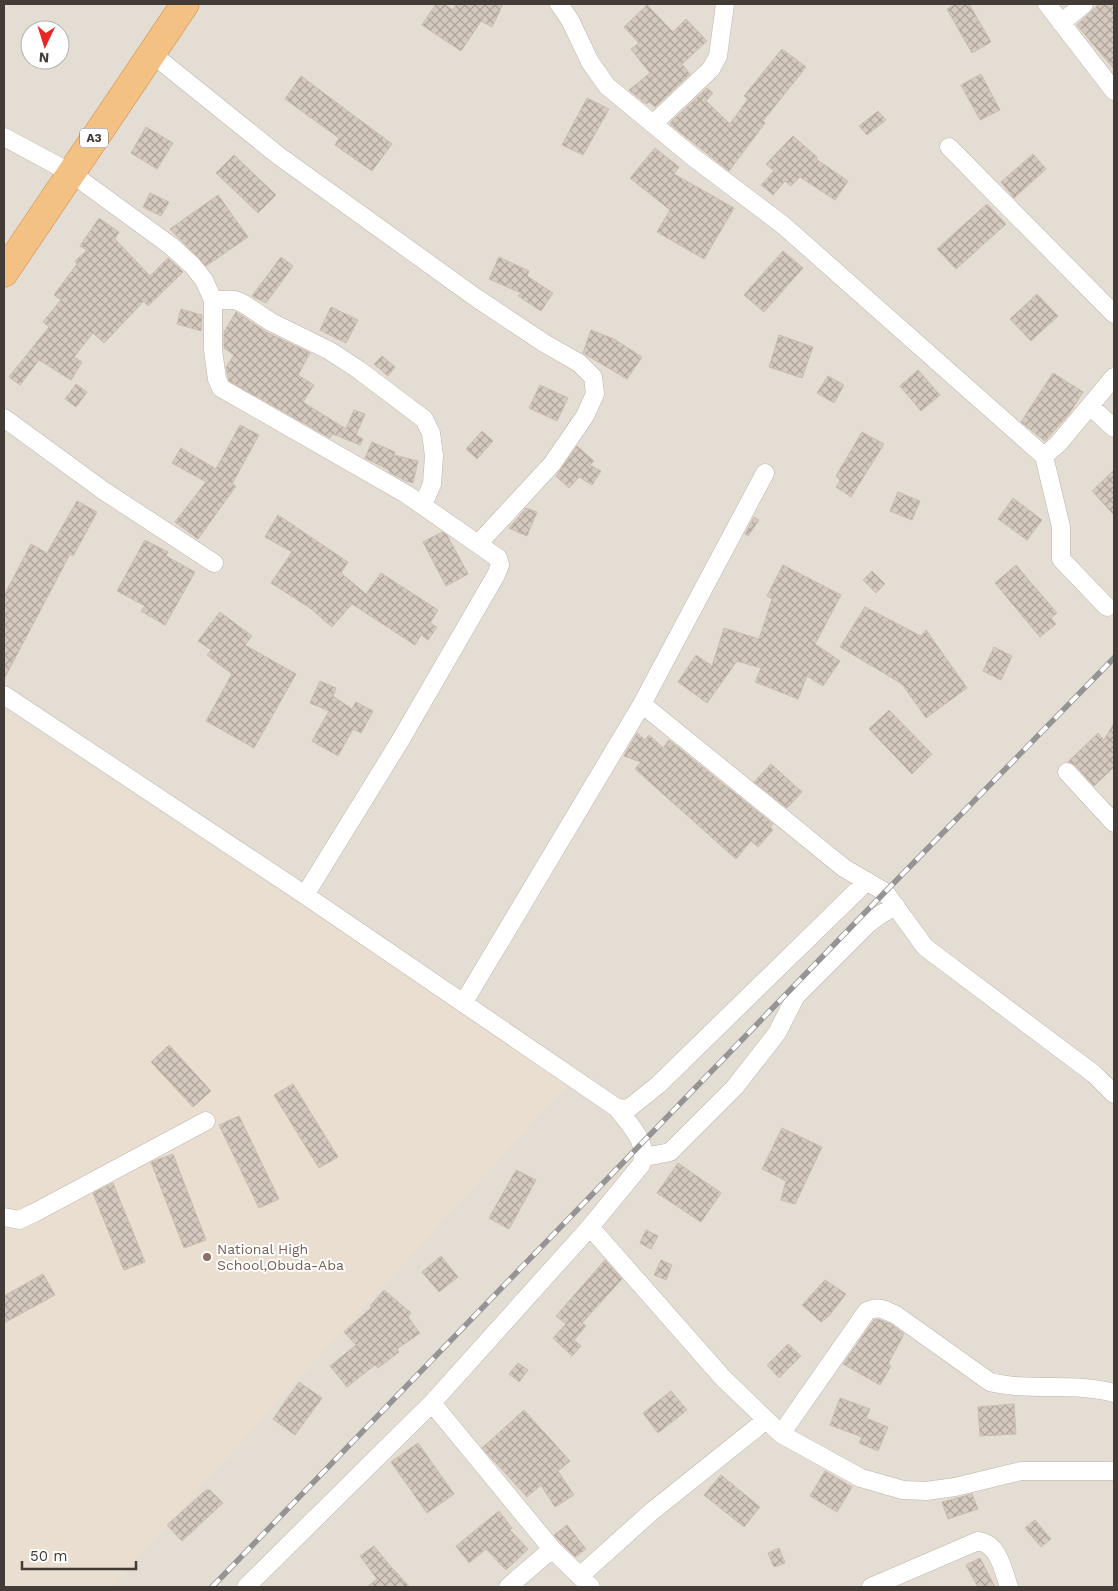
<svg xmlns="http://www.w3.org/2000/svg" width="1118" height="1591" viewBox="0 0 1118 1591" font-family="'Work Sans',sans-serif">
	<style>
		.residential { fill: #e4ddd3; fill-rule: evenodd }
		.education { fill: #e9ded0 }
		.building { fill: url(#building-cross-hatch); stroke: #cbbcaf }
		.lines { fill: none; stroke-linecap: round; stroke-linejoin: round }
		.minor-casing { stroke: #beb5ab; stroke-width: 19 }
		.trunk-casing { stroke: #cf8740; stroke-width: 29 }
		.minor { stroke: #fff; stroke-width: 18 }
		.trunk { stroke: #f3c184; stroke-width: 28 }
		.rail-casing { stroke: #949494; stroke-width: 5.5 }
		.rail { stroke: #fff; stroke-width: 4; stroke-dasharray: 11; stroke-linecap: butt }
		.education-dot { fill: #8d6e63; stroke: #fff; stroke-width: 2 }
		.labels { text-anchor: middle; stroke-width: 4; stroke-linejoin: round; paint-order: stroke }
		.shield { fill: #fff; stroke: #7b7672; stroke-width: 1 }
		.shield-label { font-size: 12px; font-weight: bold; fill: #433b35 }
		.education-label { font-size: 14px; fill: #785e54; stroke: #fff; text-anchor: start }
	</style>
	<defs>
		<pattern id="building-cross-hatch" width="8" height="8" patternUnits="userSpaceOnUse" patternTransform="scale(1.25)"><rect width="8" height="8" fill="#d4c9be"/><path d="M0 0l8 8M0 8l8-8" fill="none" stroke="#aea49b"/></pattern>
	</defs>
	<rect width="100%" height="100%" fill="#f1ebe5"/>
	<path class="residential" d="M4 4H1114V1587H4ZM30 30H60V60H30Z"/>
	<path class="education" d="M4 711 342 932 567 1086 253 1429 113 1587H4Z"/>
	<path class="building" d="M436 4H444L453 10 456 4H503L492 27 481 21 461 51 422 25Z
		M956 4H969L991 42 972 53 947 9Z
		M1099 4H1114V69L1077 25Z
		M647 5 673 32 686 19 707 41 682 64 690 74 655 107 649 102 646 104 629 90 650 73 631 49 639 43 624 27Z
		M782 49 806 67 763 121 765 123 729 171 671 125V122L707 88 713 93 706 101 730 124 748 99 744 96Z
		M981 74 1000 110 980 120 961 85Z
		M301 76 392 144 372 171 335 145 339 138 285 99Z
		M587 98 609 109 583 155 562 145Z
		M878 111 886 120 867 135 859 126Z
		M146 127 173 143 157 169 131 153Z
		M793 136 817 157 816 159 848 181 835 200 800 177 791 186 785 181 773 195 761 185 774 171 766 164Z
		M655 148 679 167 674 174 734 208 704 259 657 232 670 210 630 178Z
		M1033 154 1046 169 1014 198 1001 182Z
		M234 155 276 195 258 213 216 173Z
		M150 193 169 202 161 216 143 207Z
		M218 195 248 237 206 266 170 229Z
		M987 204 1006 224 956 269 937 249Z
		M99 218 119 232 115 239 150 276 168 258 183 272 148 306 144 301 104 343 93 333 74 357 82 362 71 380 39 360 20 385 9 377 49 327 43 322 61 300 54 295 77 264 75 261 87 250 80 246Z
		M783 251 803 268 764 312 744 295Z
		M281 257 293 266 266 303 252 296Z
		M499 257 529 271 527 276 553 293 541 311 518 296 521 293 489 279Z
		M1037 294 1058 316 1031 341 1010 319Z
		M331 307 358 320 346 343 320 330Z
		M181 309 202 315 201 331 177 324Z
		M236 312 266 332 310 353 298 375 314 385 303 402 346 429 354 410 365 414 356 435 363 439 360 445 333 434 330 438 229 381 226 367 234 355 224 348V332Z
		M591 330 614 339 642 357 627 379 583 353Z
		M779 335 813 347 802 378 769 367Z
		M382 356 395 367 388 376 374 364Z
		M918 370 940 395 921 411 900 386Z
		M1053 373 1083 392 1069 414 1045 441 1021 422Z
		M828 376 844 385 834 403 817 393Z
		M76 384 87 392 76 407 65 399Z
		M540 385 568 398 557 421 529 408Z
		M240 425 259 435 232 484 236 486 198 539 175 522 206 482 172 463 181 448 216 469Z
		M482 431 493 441 477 459 466 449Z
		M862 432 884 444 851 497 836 487 840 480 836 476Z
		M372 442 395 452 394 455 418 461 413 483 406 481 389 472V470L365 458Z
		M577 446 594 461 590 465 601 471 592 485 579 477 569 488 556 476Z
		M1114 470V515L1092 491Z
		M898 492 920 501 912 520 890 511Z
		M1013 498 1042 520 1027 540 998 519Z
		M77 501 97 512 73 556 70 554 4 679V596L31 544 47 553Z
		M526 508 537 512 527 536 509 528Z
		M278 515 348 562 341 573 366 594 381 573 438 610 430 623 437 627 428 640 421 635 415 645 352 604 332 627 310 608 271 583 292 552 265 537Z
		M754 517 759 520 748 536 745 534Z
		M442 532 447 535 468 574 446 586 423 542Z
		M145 540 168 552 166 556 195 572 165 625 141 611 145 606 117 591Z
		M783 565 841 595 815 644 840 661 823 686 807 676 798 699 755 682 761 668 737 661 707 703 678 682 696 655 712 666 724 628 759 639 772 599 767 596Z
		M1016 565 1057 613 1051 618 1056 624 1040 637 995 583Z
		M872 571 885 584 876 593 863 580Z
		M865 607 921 636 926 630 967 688 926 718 902 684 840 647Z
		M220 612 252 636 245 645 296 674 254 748 206 721 232 674 207 655 211 650 198 641Z
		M994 647 1012 656 1001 680 983 671Z
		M320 681 336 688 333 696 352 709 356 702 373 711 361 733 353 729 338 756 312 741 329 711 310 703Z
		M889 710 932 754 912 774 869 729Z
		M1114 723V767L1094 786 1075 765 1068 762 1098 733 1104 740Z
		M637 733 645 740 649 735 663 748 669 740 773 824 770 827 773 830 758 847 751 841 736 859 635 769 641 762 624 756Z
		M771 764 802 792 787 808 754 782Z
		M169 1045 211 1091 193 1107 151 1062Z
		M293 1084 338 1157 319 1168 274 1095Z
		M239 1116 279 1199 259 1208 219 1125Z
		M782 1128 822 1147 795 1204 781 1200 786 1181 762 1169Z
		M173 1154 206 1240 184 1248 151 1162Z
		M678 1163 721 1193 701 1222 657 1193Z
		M516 1170 536 1180 509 1229 489 1218Z
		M113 1183 145 1262 124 1270 93 1193Z
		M646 1230 658 1236 651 1249 640 1243Z
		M441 1256 458 1277 439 1292 422 1272Z
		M605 1260 622 1279 582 1323 586 1326 574 1340 581 1346 572 1356 553 1338 566 1324 556 1316Z
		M661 1260 672 1265 666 1280 654 1275Z
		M43 1274 55 1295 4 1323V1296Z
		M825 1280 846 1294 829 1316 821 1322 802 1305Z
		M384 1290 411 1313 408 1317 420 1333 397 1349 399 1352 378 1368 375 1365 347 1387 330 1366 356 1345 344 1332 372 1307 370 1306Z
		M878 1319 891 1324 904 1334 888 1364 891 1366 880 1385 843 1364 874 1320Z
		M788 1344 801 1356 779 1378 767 1365Z
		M518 1363 528 1370 519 1382 509 1374Z
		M299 1382 322 1398 295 1435 273 1419Z
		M671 1391 687 1410 658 1433 643 1413Z
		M840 1398 870 1409 866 1418 888 1427 878 1451 859 1443 862 1437 830 1425Z
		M1014 1404 1016 1434 980 1436 978 1407Z
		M524 1410 570 1461 558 1471 574 1495 555 1507 541 1485 527 1497 482 1448Z
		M418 1443 454 1494 427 1513 391 1462Z
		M825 1471 852 1487 837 1512 810 1496Z
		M721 1475 760 1507 744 1527 704 1495Z
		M206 1490H210L223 1503 182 1541 167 1525Z
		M972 1494 978 1509 948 1519 942 1502Z
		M499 1511 512 1528 510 1530 528 1549 506 1570 486 1549 469 1563 456 1546Z
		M1035 1520 1051 1539 1041 1547 1025 1528Z
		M567 1525 586 1549 575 1557 554 1535Z
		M374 1546 391 1567 410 1587H367L377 1579 360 1556Z
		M779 1548 785 1563 774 1567 768 1553Z
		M980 1558 995 1587H978L966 1565Z"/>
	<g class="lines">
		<defs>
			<path id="minor" d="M559 4 570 20 590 62 607 86 693 157 783 225 1044 456 1061 527V559L1107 607
				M1047 4 1114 91
				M1061 23 1084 4
				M151 53 279 156 475 297 544 343 579 363 593 377 595 394 585 416 552 464 479 543
				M653 124 711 69 718 56 725 4
				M4 137 71 173 171 246 192 265 204 280 213 300V350L217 379 221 388 406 494 498 558 500 565 496 575 400 741 305 895
				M949 147 1114 314
				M213 300H235L244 304 271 322 330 351 359 370 424 419 431 433 434 456 432 484 423 505
				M1090 406 1114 428
				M4 418 104 491 214 563
				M1044 456 1058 444 1114 377
				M4 695 305 895 617 1108C629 1125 650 1143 641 1165L590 1227 723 1378 781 1434 861 1478 903 1490 926 1491 955 1487 1021 1471H1114
				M642 704 844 868 885 892 925 947 1094 1074 1114 1094
				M1067 772 1114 823
				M464 1002 642 704 765 473
				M617 1108 628 1109 658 1085 867 881
				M645 1157 670 1152 735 1087 777 1033 796 996 869 923 881 914 896 906
				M4 1217 19 1220 34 1213 206 1121
				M432 1403 552 1549 591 1587
				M781 1434 867 1311C879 1306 884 1309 896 1315L990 1382C1031 1392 1074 1382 1114 1393
				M580 1576 650 1513 766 1420
				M246 1587 432 1403 590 1227
				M508 1587 552 1549
				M871 1587 978 1541C999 1544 1003 1570 1009 1587"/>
			<path id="trunk" d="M4 273 185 4"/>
		</defs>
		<use href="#minor" class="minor-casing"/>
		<use href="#trunk" class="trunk-casing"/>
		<use href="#minor" class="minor"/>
		<use href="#trunk" class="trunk"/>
		<defs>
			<path id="rail" d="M212 1587 885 892 1114 658"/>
		</defs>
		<use href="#rail" class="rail-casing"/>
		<use href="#rail" class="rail"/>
	</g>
	<circle class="education-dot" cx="207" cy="1257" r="5"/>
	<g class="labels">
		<rect class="shield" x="80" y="128.5" width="28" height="19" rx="4"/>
		<g class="shield-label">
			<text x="94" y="142">A3</text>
		</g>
		<g class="education-label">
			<text x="217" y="1254">National High<tspan x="217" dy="16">School,Obuda-Aba</tspan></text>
		</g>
	</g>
	<rect width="1118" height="1591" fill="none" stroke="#433b35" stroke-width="10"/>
	<g transform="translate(45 45) rotate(184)"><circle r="24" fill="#ffffff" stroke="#b4b1ae"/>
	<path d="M0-4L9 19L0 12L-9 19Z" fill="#e82725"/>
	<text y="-8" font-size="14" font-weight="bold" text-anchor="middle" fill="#433b35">N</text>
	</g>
	<path d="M22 1561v8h114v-8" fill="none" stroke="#433b35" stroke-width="2.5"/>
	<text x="30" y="1561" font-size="15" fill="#433b35" stroke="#ffffff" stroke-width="4" paint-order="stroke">50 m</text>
</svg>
